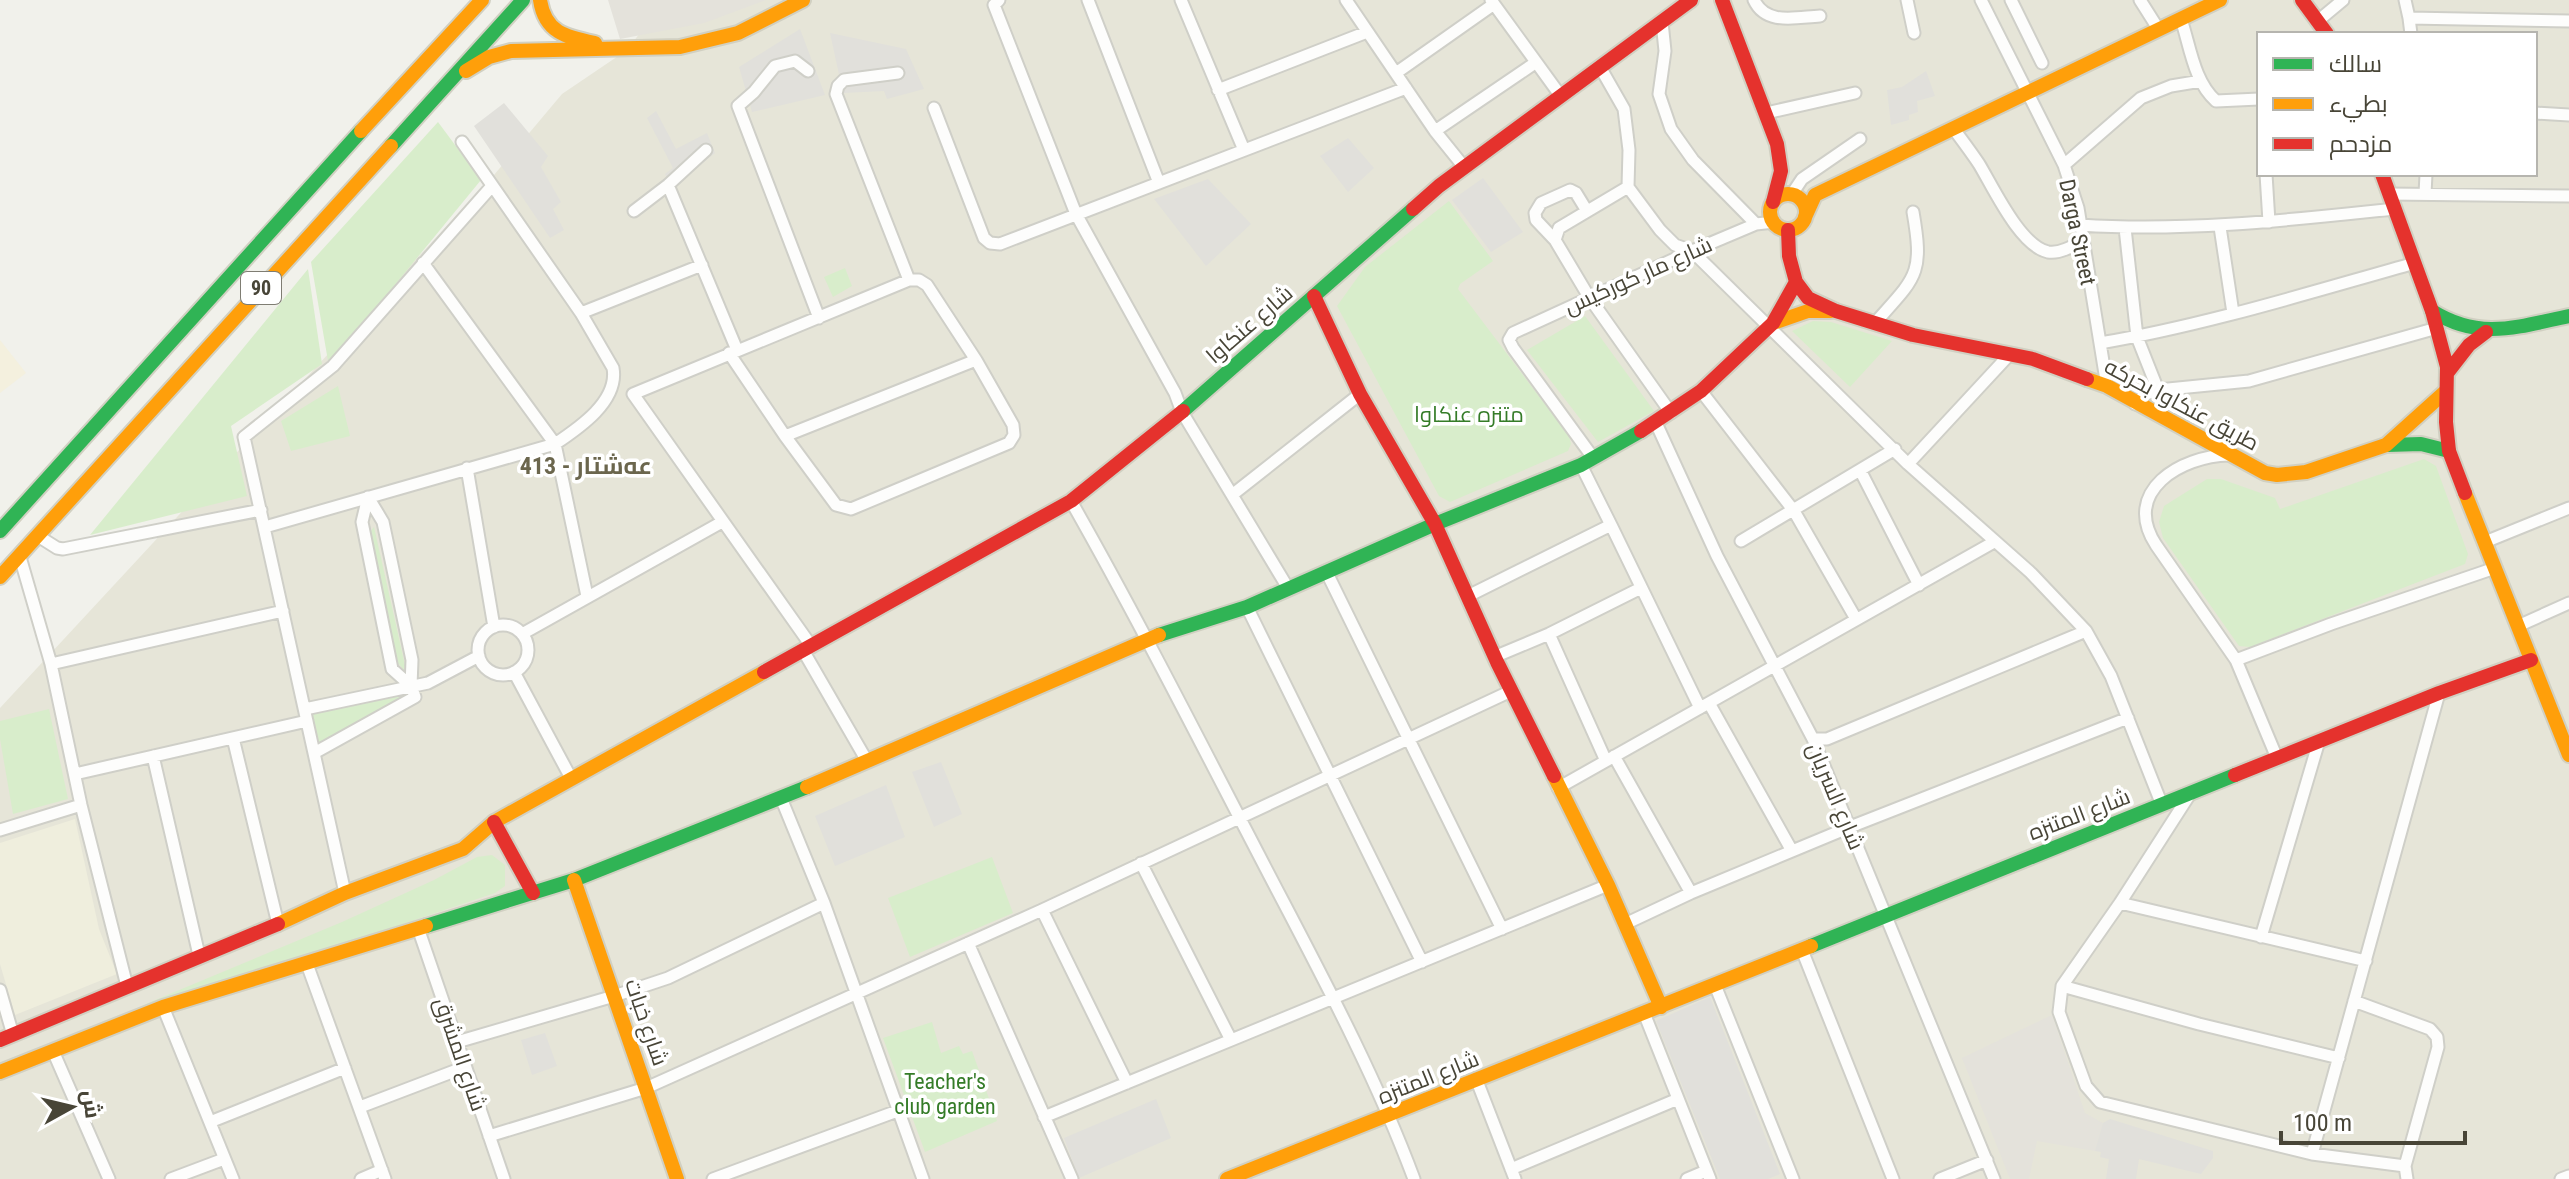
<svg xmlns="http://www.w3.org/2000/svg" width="2569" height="1179" viewBox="0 0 2569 1179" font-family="'Roboto Condensed',Cairo,sans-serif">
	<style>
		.residential { fill: #e6e5d8; fill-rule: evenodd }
		.commercial { fill: #f4f0de }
		.industrial { fill: #e4e2db }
		.education { fill: #efeedd }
		.green { fill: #d8edcb }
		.parking { fill: #e1e0db }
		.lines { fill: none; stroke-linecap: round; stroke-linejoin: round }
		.street-casing { stroke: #cfcfc8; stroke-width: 15 }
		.fast-casing { stroke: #d1d0c2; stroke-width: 18 }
		.slow-casing { stroke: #d1d0c2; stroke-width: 18 }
		.jam-casing { stroke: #d1d0c2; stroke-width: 18 }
		.street { stroke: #fdfdfc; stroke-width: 11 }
		.fast { stroke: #30b455; stroke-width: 14 }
		.slow { stroke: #ff9f0a; stroke-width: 14 }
		.jam { stroke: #e5322d; stroke-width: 14 }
		.labels { text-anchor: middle; stroke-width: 7; stroke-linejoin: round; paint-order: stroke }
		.shield { fill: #fff; stroke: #7f7d73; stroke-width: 2 }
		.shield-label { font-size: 20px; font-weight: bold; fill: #484537 }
		.street-label { font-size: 22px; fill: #484537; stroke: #fff }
		.park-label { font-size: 22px; fill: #357c28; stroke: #fff }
		.neighbourhood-label { font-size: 24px; font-weight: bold; fill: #6b664d; stroke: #fff }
	</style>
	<rect width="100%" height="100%" fill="#f1f1eb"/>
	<path class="residential" d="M665 0H2569V1179H0V708L494 175 562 94 627 50ZM2259 34H2535V174H2259Z"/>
	<path class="commercial" d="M0 340 26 373 0 393Z"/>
	<path class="industrial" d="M608 0H766L704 23 620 39Z
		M2052 1015 2085 1113 2103 1123 2095 1151 2037 1141 2029 1179H2010L1962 1058Z"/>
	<path class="education" d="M75 819 99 929 117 974 15 1015 0 964V843Z"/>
	<path class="green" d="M438 122 481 180 371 314 328 361 311 262Z
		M1449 201 1493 261 1460 284 1458 289 1569 436 1571 444 1568 451 1450 502 1439 496 1337 306 1365 267Z
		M845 268 852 286 833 297 824 277Z
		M308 269 322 364 231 426 247 496 90 535Z
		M1585 316 1654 411 1598 442 1527 350Z
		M1813 321 1831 322 1892 341 1850 387 1792 331Z
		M338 386 350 436 291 451 281 421Z
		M2424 459 2436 466 2468 554 2465 564 2250 647 2239 646 2163 538 2159 522 2164 506 2207 479H2221L2275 498 2280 509Z
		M374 527 405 665 404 670 397 662 370 532Z
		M410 690 411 695 318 746 310 711Z
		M49 709 68 799 13 814 0 739V721Z
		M492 855 505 865V886L495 893 325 950 128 1022 126 1014 148 1003 342 922 434 880 477 857Z
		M992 857 1013 913 910 957 888 898Z
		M932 1022 941 1053 959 1046 963 1054 972 1051 997 1121 925 1152 883 1038Z"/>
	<path class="parking" d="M800 29 825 95 752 112 739 67Z
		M830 33 906 49 924 89 887 99 884 91 843 93Z
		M1926 71 1935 96 1917 101 1918 112 1909 115V120L1891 125 1887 90 1902 87Z
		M504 103 548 156 541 167 561 202 553 209 564 230 550 238 474 126Z
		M656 111 676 149 707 133 715 153 650 206 668 180 665 174 673 168 647 118Z
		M1348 138 1374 168 1348 192 1320 156Z
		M1483 178 1523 232 1491 252 1452 200Z
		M1208 179 1251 224 1206 266 1154 199Z
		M941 762 962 814 934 827 912 772Z
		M886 785 905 837 835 866 815 816Z
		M1710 997 1780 1174 1768 1179H1720L1656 1021Z
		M545 1033 557 1066 532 1075 521 1040Z
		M1156 1099 1171 1138 1079 1178 1064 1138Z
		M2110 1119 2213 1151V1158L2201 1174 2139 1159 2136 1179H2106L2109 1159 2100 1157 2101 1152 2095 1151 2103 1123Z"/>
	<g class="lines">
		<defs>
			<path id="street" d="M999 0 994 5 1076 214 1175 393 1182 412 1288 588
				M1088 0 1159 183
				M1181 0 1244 150
				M1346 0 1435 131 1464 167
				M1491 0 1560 95
				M1754 0C1766 26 1797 17 1820 16
				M1907 0 1914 33
				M1981 0 2064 165 2078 208 2107 386
				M2011 0 2042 63
				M2140 0 2159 30
				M2405 0 2409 18
				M2181 19C2190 46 2194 82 2216 101L2259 99
				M2319 20 2343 0
				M1662 22 1665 51 1659 94 1671 129 1693 160 1756 224
				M2411 34 2409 18 2569 21
				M1600 67 1624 109 1629 150 1628 187 1660 230 1675 245 1692 251 1908 464 2031 573 2086 631 2111 676 2162 805
				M808 71 795 61 775 66 754 92 738 106 819 318
				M898 73 844 80 838 86 836 94 909 280
				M1396 73 1494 4
				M1218 90 1367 32
				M934 108 984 238 990 243 1000 244 1406 88
				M1766 113 1855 93
				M2535 113 2569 115
				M1953 128C1962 140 1971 152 1979 164 1993 187 2020 246 2048 252 2060 254 2073 246 2083 240
				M1435 131 1535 63
				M2064 165 2141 98 2171 86 2201 81
				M2266 174 2269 222
				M668 185 737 350
				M1628 187 1559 228 1555 240 1589 297 1671 413
				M1792 194 1802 179 1860 139
				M2389 194 2569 196
				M2425 194 2426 174
				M634 211 668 185 706 150
				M2080 225C2186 232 2290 220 2394 209
				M2220 227 2233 313
				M2125 228 2137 337 2158 390
				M1555 240 1536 220 1535 213 1541 203 1570 190 1576 193 1587 211
				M423 263 555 444 587 596
				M581 313 702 265
				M1875 323C1916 277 1924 275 1913 212
				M2100 343C2206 325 2311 292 2415 263
				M729 353 785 436 836 505 851 509 1009 443 1014 435 1013 425 976 360 927 285 919 280H909L633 394 812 647
				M1701 391 1794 511 1856 619
				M2135 404 2146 394 2158 390 2249 381 2437 328
				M1656 423 1717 556 1813 739 1994 1179
				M785 436 976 360
				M2229 455C2181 456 2121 491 2156 545L2236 660 2277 758
				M1594 459 1513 348 1509 340 1513 333 1692 251 1756 224 1774 222
				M1908 464 2010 354
				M1581 465 1611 525
				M467 468 494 627
				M1861 472 1919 585
				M1232 495 1360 394
				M368 497 383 522 412 660 411 686 392 669 362 522Z
				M1071 501C1138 619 1199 740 1262 861 1316 965 1373 1069 1414 1179
				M265 527 555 444C579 428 619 401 613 368L581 313 462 142
				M38 536 57 548 63 549 261 510
				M1741 541 1895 449
				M2485 542 2569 508
				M20 557 51 664 81 805 127 986
				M1326 571 1502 929
				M1468 596 1611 525 1700 708
				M1247 607 1422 962
				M478 650a25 25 0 1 1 50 0a25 25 0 1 1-50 0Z
				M2518 626 2569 603
				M522 634 722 522
				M1549 634 1606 761
				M804 652 867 761
				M1494 657 1549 634 1641 588
				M2236 660 2331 624 2495 568
				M51 664 283 611
				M514 672 572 780
				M1709 703 1792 851
				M305 709 428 683 479 656
				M233 738 278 924
				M1813 739H1827L2086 631
				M316 752 415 697 411 686
				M153 756 199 955
				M1614 756 1691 893
				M75 774 307 721
				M1558 788 1994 542
				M2190 794 2120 903 2062 986 2059 1012 2086 1086 2100 1102 2312 1154 2405 1166
				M781 798 824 903 923 1179
				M0 830 81 805
				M1141 863 1231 1040
				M345 893 244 437 333 366 492 186
				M2120 903 2366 961
				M1042 910 1127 1083
				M1625 924 1691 893 1850 827 2128 718
				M418 928 504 1179
				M2261 937 2319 741
				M968 943 1072 1179
				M1802 950 1893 1179
				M307 964 385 1179
				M1715 985 1793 1179
				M2062 986 2199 1024 2339 1058
				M0 990 13 1035
				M2354 1001 2430 1029 2437 1037 2438 1047 2405 1166 2407 1179
				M163 1007 233 1179
				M1644 1013 1710 1179
				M457 1042 614 996 668 978 824 903
				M53 1051 109 1179
				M1477 1081 1515 1179
				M360 1107 465 1067
				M1044 1117 1608 885
				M210 1122 345 1068
				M489 1136 646 1088 1042 910 1511 691
				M2312 1154 2439 693
				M1511 1169 1678 1099
				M171 1179 224 1159
				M361 1179 382 1170
				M713 1179 900 1110
				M1687 1179 1706 1171
				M1940 1179 1987 1160
				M2561 1179 2569 1176"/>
			<path id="fast" d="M391 146 523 0
				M2432 311C2480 341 2517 327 2569 316
				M1183 411 1413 209
				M2387 445 2421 444 2449 451
				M0 531 361 131
				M1159 635 1247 607 1435 524 1581 465 1641 431
				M426 926 574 880 807 787
				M1811 946 2235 775"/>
			<path id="slow" d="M540 0C545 33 566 37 595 43
				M466 71 489 57 511 51 680 47 738 33 803 0
				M361 131 482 0
				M1770 212a18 18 0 1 1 36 0a18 18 0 1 1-36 0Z
				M1805 217 1815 195 2220 0
				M1773 323 1808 311H1831
				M2087 379 2107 386 2265 473 2277 475 2306 472 2386 445 2446 391
				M2465 493 2569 755
				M0 577 391 146
				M1554 776 1608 885 1661 1007
				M807 787 1159 635
				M574 880 677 1179
				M278 924 345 893 463 849 494 822 764 672
				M0 1072 163 1007 426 926
				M1227 1179 1811 946"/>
			<path id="jam" d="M1722 0 1777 144 1781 171 1773 202
				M2302 0 2327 34
				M2382 174 2432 311 2447 367 2446 422 2449 451 2465 493
				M1413 209 1439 186 1691 0
				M1788 230 1789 256 1796 282 1808 298 1836 311 1913 335 2033 359 2087 379
				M1314 296 1360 394 1435 524 1497 662 1554 776
				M2448 372 2469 345 2486 332
				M1641 431 1701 391 1773 323 1796 282
				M764 672 1071 501 1183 411
				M2235 775 2439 693 2531 660
				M494 822 533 893
				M0 1040 278 924"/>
		</defs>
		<use href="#street" class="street-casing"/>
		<use href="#fast" class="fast-casing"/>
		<use href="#slow" class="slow-casing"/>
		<use href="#jam" class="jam-casing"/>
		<use href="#street" class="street"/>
		<use href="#fast" class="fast"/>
		<use href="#slow" class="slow"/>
		<use href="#jam" class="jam"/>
	</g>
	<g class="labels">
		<rect class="shield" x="241" y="272" width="40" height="32" rx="6"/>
		<g class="shield-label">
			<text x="261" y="295">90</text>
		</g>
		<g class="street-label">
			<text transform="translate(2078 232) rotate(78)" y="8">Darga Street</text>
			<text transform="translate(1638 275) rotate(-24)" y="8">شارع مار كوركيس</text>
			<text transform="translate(1249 324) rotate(-41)" y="8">شارع عنكاوا</text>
			<text transform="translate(2182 404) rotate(28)" y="8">طريق عنكاوا بحركه</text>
			<text transform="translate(1836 796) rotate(67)" y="8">شارع السريان</text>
			<text transform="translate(2079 814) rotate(-21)" y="8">شارع المتنزه</text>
			<text transform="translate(647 1022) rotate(71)" y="8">شارع خبات</text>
			<text transform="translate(461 1054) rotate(71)" y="8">شارع المشرق</text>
			<text transform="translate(1428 1077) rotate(-22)" y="8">شارع المتنزه</text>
		</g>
		<g class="park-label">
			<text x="1469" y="422">متنزه عنكاوا</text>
			<text x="945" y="1089">Teacher's<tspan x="945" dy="25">club garden</tspan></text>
		</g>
		<g class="neighbourhood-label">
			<text x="586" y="474">عه‌شتار - 413</text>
		</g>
	</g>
	<rect x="2257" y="32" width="280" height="144" fill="#ffffff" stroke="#b6b5af" stroke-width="2"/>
	<rect x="2273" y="58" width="40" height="12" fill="#30b455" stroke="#b6b5af" stroke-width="2"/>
	<text x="2329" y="72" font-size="24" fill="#484537">سالك</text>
	<rect x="2273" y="98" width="40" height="12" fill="#ff9f0a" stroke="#b6b5af" stroke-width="2"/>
	<text x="2329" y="112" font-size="24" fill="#484537">بطيء</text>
	<rect x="2273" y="138" width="40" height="12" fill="#e5322d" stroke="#b6b5af" stroke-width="2"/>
	<text x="2329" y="152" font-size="24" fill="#484537">مزدحم</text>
	<g transform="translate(72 1107) rotate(82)" stroke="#ffffff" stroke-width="6" paint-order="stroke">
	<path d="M0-6L14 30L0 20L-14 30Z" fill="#484537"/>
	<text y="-12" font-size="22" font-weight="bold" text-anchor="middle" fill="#484537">ش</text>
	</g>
	<path d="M2281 1131v12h184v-12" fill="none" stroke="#484537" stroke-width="4"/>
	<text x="2293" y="1131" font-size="24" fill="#484537" stroke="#ffffff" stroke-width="6" paint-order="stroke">100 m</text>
</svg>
